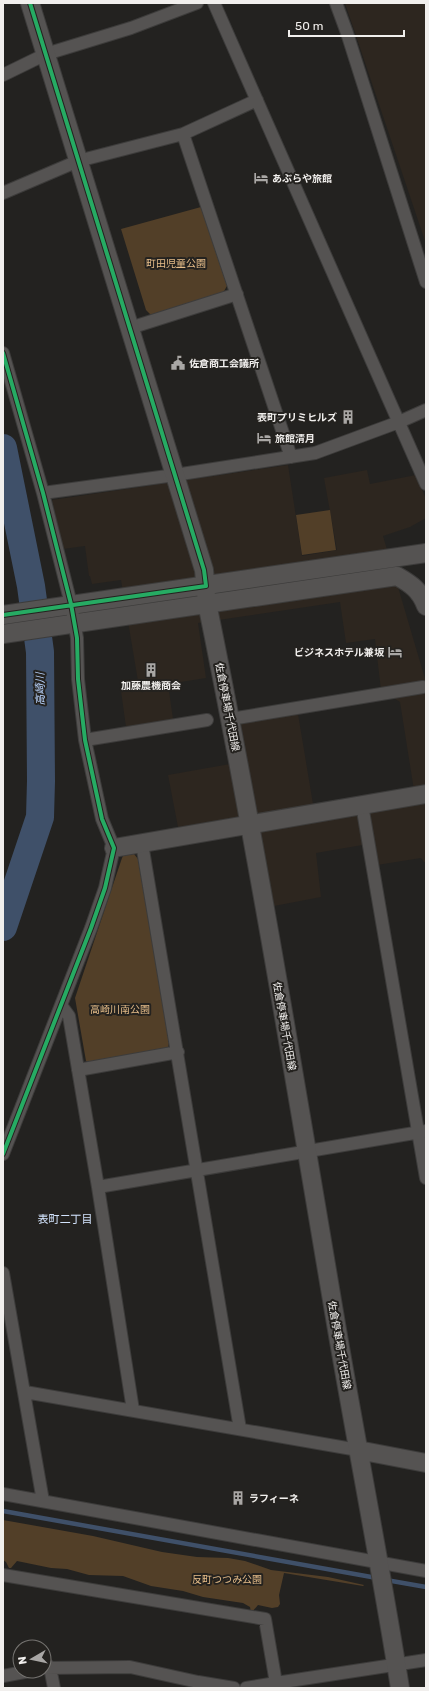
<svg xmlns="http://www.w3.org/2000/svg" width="429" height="1691" viewBox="0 0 429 1691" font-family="Rubik,'Noto Sans JP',sans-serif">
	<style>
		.built { fill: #2d261f }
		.green { fill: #523f28 }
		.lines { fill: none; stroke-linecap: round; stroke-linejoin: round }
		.stream { stroke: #3f5069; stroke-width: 4.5 }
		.river { stroke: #3f5069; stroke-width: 28 }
		.street-casing { stroke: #3d3c3b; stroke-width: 14 }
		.secondary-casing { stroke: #3d3c3b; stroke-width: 20 }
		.street { stroke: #555352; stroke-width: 12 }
		.secondary { stroke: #555352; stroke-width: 18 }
		.cycleway-casing { stroke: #24221f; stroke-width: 6 }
		.cycleway { stroke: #26ab63; stroke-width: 4 }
		.labels { text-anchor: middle; stroke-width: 4; stroke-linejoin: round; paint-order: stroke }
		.poi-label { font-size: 10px; font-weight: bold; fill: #f1efed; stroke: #24221f; text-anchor: start }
		.park-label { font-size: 10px; fill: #e6bd89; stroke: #24221f }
		.street-label { font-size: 10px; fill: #f1efed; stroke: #24221f }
		.water-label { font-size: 11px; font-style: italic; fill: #b9d4fe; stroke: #24221f }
		.neighbourhood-label { font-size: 11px; fill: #d2e3fd; stroke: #24221f }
	</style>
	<rect width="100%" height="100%" fill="#232220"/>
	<path class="built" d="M345 3H426V244Z
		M288 465 302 556 337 550 324 478 367 470 370 484 416 475 426 499V518L410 527 383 536 426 682V862H424L421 858 377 865 374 843 316 853 321 897 274 906 257 814 178 827 168 775 247 761 240 719 297 708 316 822 416 803 400 702 381 690 375 639 346 643 340 602 198 623 206 678 168 684 173 719 126 727 121 691 139 687 121 580 92 584 90 576H89L85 546 63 549 52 500Z"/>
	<path class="green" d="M201 207 228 284 223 293 152 316 146 310 121 229Z
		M330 510 336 550 302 555 296 515Z
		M390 566 389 569 242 590Z
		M130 853 134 854 138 859 169 1042 168 1049 90 1063 86 1061 75 998 122 858 124 854Z
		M3 1520 93 1536 162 1552 197 1557 228 1558 245 1561 271 1570 328 1577 364 1585 363 1586 284 1573 279 1595 280 1604 278 1607 272 1608 258 1605 252 1612H251L250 1607 243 1603 203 1597 183 1591 151 1586 123 1576 89 1575 67 1569 51 1568 17 1561 11 1568H9L6 1562 3 1560Z"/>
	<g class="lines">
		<path class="stream" d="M3 1511 377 1578
			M386 1580 426 1587"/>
		<path class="river" d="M3 448 31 586 40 652 41 781 40 817 3 927"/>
		<defs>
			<path id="street" d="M214 3 426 484
				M336 3 347 33 426 282
				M3 75 46 54 131 28 197 3
				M183 134 291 457
				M3 193 78 161 183 134 257 100
				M130 328 237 294
				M3 353 43 493 71 604 77 638 78 679 85 740 102 819 114 848 105 888 91 928 3 1154
				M43 493 175 475 315 453 399 422 426 410
				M231 719 423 687
				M85 740 207 720
				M362 805 426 1178
				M142 844 240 1429
				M61 1005 69 1016 98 1187 133 1410
				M78 1070 178 1052
				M98 1187 426 1131
				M3 1273 43 1501
				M25 1392 358 1450
				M3 1494 426 1571
				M3 1575 265 1619 276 1683 426 1660
				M50 1667 54 1688
				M44 1668 130 1667 198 1682 234 1688
				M3 1676 30 1671
				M246 1688 276 1683V1688"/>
			<path id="secondary" d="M30 3 204 570 207 603C255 838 294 1075 334 1312 355 1437 380 1562 400 1688
				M3 615 426 553
				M3 634 397 576C411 584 420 590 426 606
				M114 848 426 794
				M358 1450 426 1463"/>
		</defs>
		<use href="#street" class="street-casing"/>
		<use href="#secondary" class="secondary-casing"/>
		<use href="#street" class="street"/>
		<use href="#secondary" class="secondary"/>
		<defs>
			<path id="cycleway" d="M3 353 43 493 71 604 77 638 78 679 85 740 102 819 114 848 105 888 91 928 3 1154
				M3 615 206 586 204 570 30 3"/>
		</defs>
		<use href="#cycleway" class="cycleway-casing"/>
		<use href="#cycleway" class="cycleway"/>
	</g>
	<defs>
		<symbol id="hotel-bare" viewBox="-9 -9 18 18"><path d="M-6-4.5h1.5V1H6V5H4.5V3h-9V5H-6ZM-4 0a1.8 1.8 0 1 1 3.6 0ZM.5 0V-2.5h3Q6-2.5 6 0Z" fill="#a9a7a5" stroke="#24221f" stroke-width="2.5" paint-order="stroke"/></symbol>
		<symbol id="civic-bare" viewBox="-9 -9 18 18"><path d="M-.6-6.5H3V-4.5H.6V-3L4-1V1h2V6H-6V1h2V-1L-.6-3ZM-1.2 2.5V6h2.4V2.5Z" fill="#a9a7a5" stroke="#24221f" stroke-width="2.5" paint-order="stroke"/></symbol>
		<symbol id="building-bare" viewBox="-9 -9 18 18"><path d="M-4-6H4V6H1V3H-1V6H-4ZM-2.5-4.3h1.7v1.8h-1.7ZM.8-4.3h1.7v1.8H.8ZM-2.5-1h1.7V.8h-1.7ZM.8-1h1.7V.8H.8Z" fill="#a9a7a5" stroke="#24221f" stroke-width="2.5" paint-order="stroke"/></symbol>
	</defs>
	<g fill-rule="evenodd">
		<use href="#hotel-bare" x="251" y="168" width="20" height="20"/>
		<use href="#civic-bare" x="168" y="353" width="20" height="20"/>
		<use href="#building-bare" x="338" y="407" width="20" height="20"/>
		<use href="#hotel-bare" x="254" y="428" width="20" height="20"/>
		<use href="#hotel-bare" x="385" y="642" width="20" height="20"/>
		<use href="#building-bare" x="141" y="660" width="20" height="20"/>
		<use href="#building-bare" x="228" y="1488" width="20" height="20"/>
	</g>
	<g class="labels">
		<g class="poi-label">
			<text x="272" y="182">あぶらや旅館</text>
			<text x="189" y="367">佐倉商工会議所</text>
			<text x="337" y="421" text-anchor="end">表町プリミヒルズ</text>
			<text x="275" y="442">旅館清月</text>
			<text x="384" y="656" text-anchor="end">ビジネスホテル兼坂</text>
			<text x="151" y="689" text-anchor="middle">加藤農機商会</text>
			<text x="249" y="1502">ラフィーネ</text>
		</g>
		<g class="park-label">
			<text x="176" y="267">町田児童公園</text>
			<text x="120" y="1013">高崎川南公園</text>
			<text x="227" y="1583">反町つつみ公園</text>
		</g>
		<g class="street-label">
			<text transform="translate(228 707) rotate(79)" y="4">佐倉停車場千代田線</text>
			<text transform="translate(285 1026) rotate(80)" y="4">佐倉停車場千代田線</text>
			<text transform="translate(340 1345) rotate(80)" y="4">佐倉停車場千代田線</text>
		</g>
		<g class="water-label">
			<text transform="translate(40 689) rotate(-91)" y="4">高崎川</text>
		</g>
		<g class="neighbourhood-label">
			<text x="65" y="1223">表町二丁目</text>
		</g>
	</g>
	<rect width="429" height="1691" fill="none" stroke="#f1efed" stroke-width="8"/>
	<g transform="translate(32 1659) rotate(261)"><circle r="19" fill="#24221f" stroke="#767471"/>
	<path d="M0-3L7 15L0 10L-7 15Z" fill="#a9a7a5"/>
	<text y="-6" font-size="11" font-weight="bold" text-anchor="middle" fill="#f1efed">N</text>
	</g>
	<path d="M289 30v6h115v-6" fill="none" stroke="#f1efed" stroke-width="2"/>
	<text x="295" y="30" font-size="12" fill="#f1efed" stroke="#24221f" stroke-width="3" paint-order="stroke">50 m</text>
</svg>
